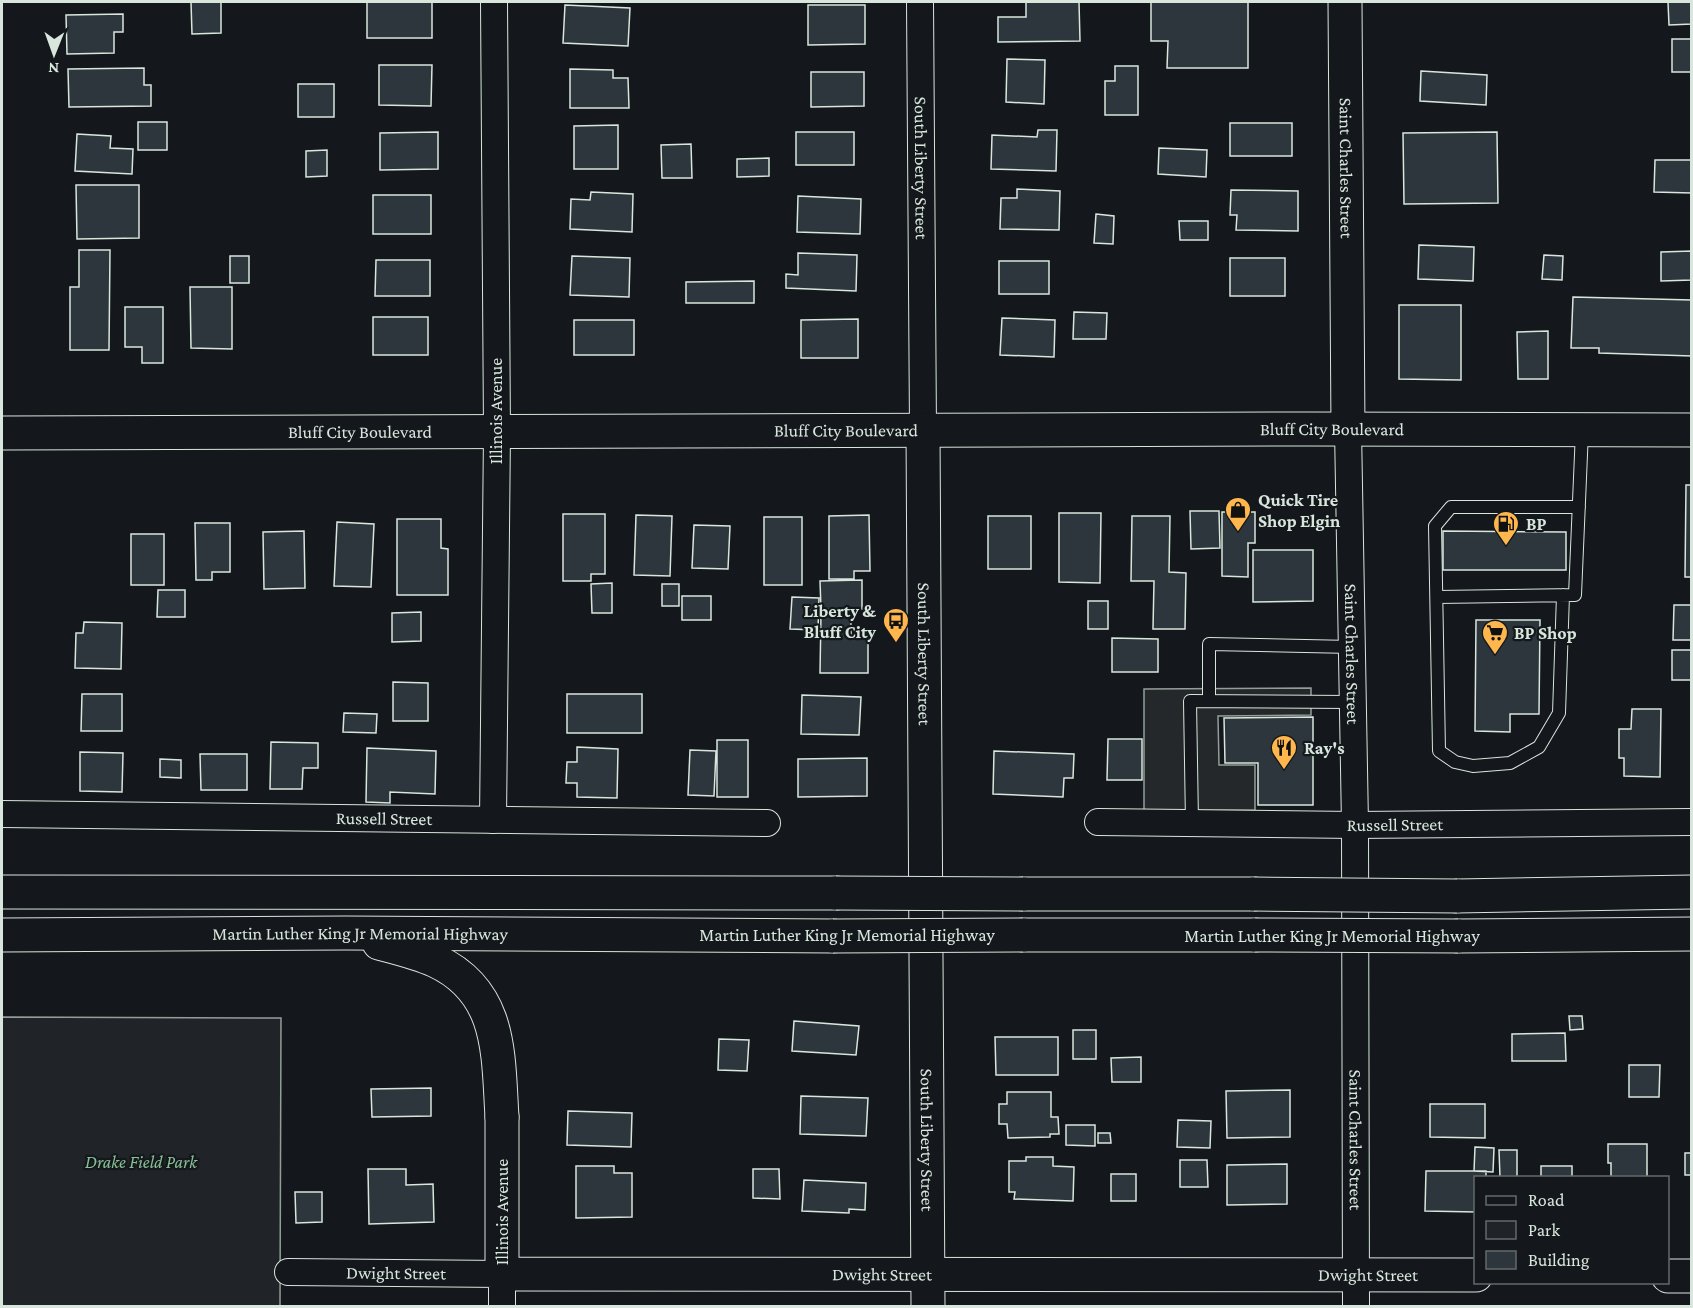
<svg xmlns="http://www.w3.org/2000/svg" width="1693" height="1308" viewBox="0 0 1693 1308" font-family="'Crimson Pro',serif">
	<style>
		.green { fill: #202428; stroke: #939e99; stroke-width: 1.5 }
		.parking { fill: #24282b; stroke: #939e99; stroke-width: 1.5 }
		.building { fill: #2c363c; stroke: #d8e6dc; stroke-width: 1.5 }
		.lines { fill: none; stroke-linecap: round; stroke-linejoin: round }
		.lane-casing { stroke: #d8e6dc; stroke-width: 14 }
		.street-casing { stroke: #d8e6dc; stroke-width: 28 }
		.secondary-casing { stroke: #d8e6dc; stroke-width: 35 }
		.highway-casing { stroke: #d8e6dc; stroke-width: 35 }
		.lane { stroke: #14181c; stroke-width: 12 }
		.street { stroke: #14181c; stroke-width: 26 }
		.secondary { stroke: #14181c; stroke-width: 33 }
		.highway { stroke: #14181c; stroke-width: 33 }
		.highway-bridge-casing { stroke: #d8e6dc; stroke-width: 35; stroke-linecap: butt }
		.highway-bridge { stroke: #14181c; stroke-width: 33 }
		.labels { text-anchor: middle; stroke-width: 4.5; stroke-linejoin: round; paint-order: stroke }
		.street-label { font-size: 18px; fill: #d8e6dc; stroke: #14181c }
		.poi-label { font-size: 18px; font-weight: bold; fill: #d8e6dc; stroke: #14181c; text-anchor: start }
		.park-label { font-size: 18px; font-style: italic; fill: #8ac095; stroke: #14181c }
	</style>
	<rect width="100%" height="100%" fill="#14181c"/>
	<path class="green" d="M2 1017 281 1018 280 1306H2Z"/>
	<path class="parking" d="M1311 688V715L1218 716 1219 765H1255V810L1144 811V689Z"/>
	<path class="building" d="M191 2H221V33L192 34Z
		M367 2H432V38H367Z
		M1026 2H1079L1080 41 998 42V17H1026Z
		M1151 2H1248V68H1167L1168 41H1151Z
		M1668 2H1692V24L1669 25Z
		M565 5 630 8 628 46 563 43Z
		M808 5H865V44L808 45Z
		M123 14V32H114V53L67 54 66 15Z
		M1672 39H1692V72H1672Z
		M1007 59 1045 60 1044 104 1006 102Z
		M379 65H432L431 106 379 105Z
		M1115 66H1138V115H1105V81H1115Z
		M144 68V85H151V106L69 107 68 69Z
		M570 69 613 70V78H628L629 108H570Z
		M1421 71 1487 75 1486 105 1420 101Z
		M811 72H864V106L811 107Z
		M298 84H334V117H298Z
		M138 122H167V150H138Z
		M1230 123H1292V156H1230Z
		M618 125V169H574V126Z
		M1038 130H1057L1056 171 991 169 992 135 1037 137Z
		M438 132V169L380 170V133Z
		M796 132H854V165H796Z
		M1497 132 1498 203 1404 204 1403 133Z
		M77 134 111 136 110 148 133 149 132 174 75 171Z
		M691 144 692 178H662L661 145Z
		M1159 148 1207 150 1206 177 1158 174Z
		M327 150V176L306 177V151Z
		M769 158V176L737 177V159Z
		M1655 160H1692V193L1654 192Z
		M76 185H139V238L77 239Z
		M1017 189 1060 191 1059 230 1000 229 1001 198H1017Z
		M1231 190 1298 191V231L1236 230 1237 215H1230Z
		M591 192 633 194 632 232 570 229 571 199 590 200Z
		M373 195H431V234H373Z
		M798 196 861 199 860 234 797 232Z
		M1096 214 1114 216 1113 244 1094 243Z
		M1179 221H1208V240H1180Z
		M1419 245 1474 247 1473 281 1418 279Z
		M79 250H110L109 350H70V287H79Z
		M1692 251V280L1661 281V252Z
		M798 253 857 255 856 291 786 288V274L798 275Z
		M1544 255 1563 256 1562 280 1542 279Z
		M230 256H249V283H230Z
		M572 256 630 258 629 297 570 295Z
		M1230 258H1285V296H1230Z
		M376 260H430V296H375Z
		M999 261H1049V294H999Z
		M754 281V303H686V282Z
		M190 287H232V349L191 348Z
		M1573 297 1692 300V356L1599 353V348H1571Z
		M1399 305H1461V380L1399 379Z
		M125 307H163V363H142V347H125Z
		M1074 312 1107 313 1106 339H1073Z
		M373 317H428V355H373Z
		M1002 318 1055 320 1054 357 1000 355Z
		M858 319V358H801V320Z
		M574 320H634V355H574Z
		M1548 331V379H1518L1517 332Z
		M1686 485H1692V577H1685Z
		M1190 511H1219L1220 548 1191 549Z
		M1222 512H1255V543H1248V577L1222 576Z
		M1059 513H1101L1100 583 1059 582Z
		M563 514H605V574H591V581H563Z
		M636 515 672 516 670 576 634 575Z
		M869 515 870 571H854V579H829V516Z
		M988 516H1031V569H988Z
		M1132 516H1170L1169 572 1186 573 1185 629H1153L1154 581H1131Z
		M764 517H802V585H764Z
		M397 519H441V548L448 549V595H397Z
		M337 522 374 524 371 587 334 586Z
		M195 523H230V572H212V580H196Z
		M694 525 730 526 728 569 692 568Z
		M304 531 305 588 264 589 263 532Z
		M1443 531 1566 532V570H1443Z
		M131 534H164V585H131Z
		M1253 550H1313V601L1253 602Z
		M862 580V609H821L820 581Z
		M612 583V613H592L591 584Z
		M662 584H679V606H662Z
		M158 590H185V617H157Z
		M682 596H711V620H682Z
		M792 597 819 598 818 630 790 629Z
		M1088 601H1108V629H1088Z
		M1674 605H1692V640H1673Z
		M421 612V641L392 642V613Z
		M821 614 851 615V636H868V673H820Z
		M1476 620H1540L1539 714H1510V732L1475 731Z
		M84 622 122 623 121 669 75 668 76 633H83Z
		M1112 638 1158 639V672H1112Z
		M1672 650H1692V680H1672Z
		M393 682 428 683V721H393Z
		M82 694H122V731H81Z
		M567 694H642V733H567Z
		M802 695 861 697 859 735 801 734Z
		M1632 709H1661L1660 777 1624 776V758H1619V729H1631Z
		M344 713 377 714 376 733 343 732Z
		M1313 717V805H1258V763H1225L1224 718Z
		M1108 739H1142V780H1107Z
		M717 740H748V797H717Z
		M271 742 318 743V768H303L302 789H270Z
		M577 747 618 749 617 798 577 797V783H566L567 762H577Z
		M367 748 436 751 435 794 390 792V803L366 802Z
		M690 750 716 751 714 796 688 795Z
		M994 751 1074 754 1073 778H1064L1063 797 993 794Z
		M80 752 123 753 122 792 80 791Z
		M200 754H247V790H201Z
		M867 758V796L798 797V759Z
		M160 759 181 760V778L160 777Z
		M1569 1016H1582L1583 1029 1570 1030Z
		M794 1021 859 1026 856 1055 792 1051Z
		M1073 1030H1096V1059H1073Z
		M1565 1033 1566 1061H1512V1034Z
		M995 1037H1058V1075H996Z
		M719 1039 749 1040 747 1071 718 1070Z
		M1141 1057V1082H1112L1111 1058Z
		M1629 1065H1660L1659 1097H1629Z
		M431 1088V1116L372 1117 371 1089Z
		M1290 1090V1137L1227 1138 1226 1091Z
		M1007 1092H1051V1117H1058L1059 1134H1050V1137L1008 1138 1007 1124H999V1104H1007Z
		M801 1096 868 1098 866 1136 800 1134Z
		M1430 1104H1485V1138L1430 1137Z
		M568 1111 632 1113 631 1147 567 1145Z
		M1178 1120 1211 1121 1210 1148 1177 1147Z
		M1066 1125H1095V1146L1066 1145Z
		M1098 1133H1110L1111 1143H1098Z
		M1608 1144H1647V1178H1611V1163H1608Z
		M1475 1147 1494 1148 1493 1172 1474 1171Z
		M1499 1150H1517V1177H1500Z
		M1685 1153H1692V1175H1685Z
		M1026 1157H1053V1166L1074 1167 1073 1201 1014 1199 1015 1192H1009V1161H1026Z
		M1180 1160H1207L1208 1187H1180Z
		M1287 1164V1204L1227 1205V1165Z
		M576 1166H614V1173H632V1217L576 1218Z
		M1541 1166H1572V1178H1541Z
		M368 1169H406V1185L433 1184 434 1222 369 1224Z
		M753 1169H779L780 1199 753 1198Z
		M1426 1171H1486V1178H1476V1212L1425 1211Z
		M1111 1174H1136V1201H1111Z
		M804 1180 866 1183 865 1210 849 1209V1213L802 1211Z
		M295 1192H322V1222L296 1223Z"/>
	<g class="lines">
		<defs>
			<path id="lane" d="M1563 595 1559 713 1539 747 1510 763 1473 766 1455 762 1439 751 1435 526 1451 507H1579
				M1437 597 1575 595 1582 431
				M1209 701V644L1352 647
				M1192 822 1190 701 1352 702"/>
			<g id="street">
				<path id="s1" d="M920 2 923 430"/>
				<path id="s2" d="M1348 429 1355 825 1356 1306"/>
				<path id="s3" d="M2 814 767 823"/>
				<path d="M493 820 497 432 494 2"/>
				<path id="s4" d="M1098 822 1355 825 1692 822"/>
				<path id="s5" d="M288 1272 502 1274V1306"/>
			</g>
			<g id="secondary">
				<path id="s6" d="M1345 2 1348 429"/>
				<path id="s7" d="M923 430 928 1306"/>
				<path id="s8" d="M2 433 1310 429 1692 430"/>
				<path id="s9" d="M502 1117V1274L1476 1275"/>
				<path d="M1668 1276H1692"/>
			</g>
			<g id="highway">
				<path d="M2 892 836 893"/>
				<path d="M1023 894H1254"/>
				<path d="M1457 896 1692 892"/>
				<path id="s10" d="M2 935 346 933 833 936"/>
				<path d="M1023 935H1255"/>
				<path d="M1458 936 1692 934"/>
				<path d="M379 943C398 948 419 953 436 961 502 992 498 1054 502 1117"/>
			</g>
		</defs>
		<use href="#lane" class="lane-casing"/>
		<use href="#street" class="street-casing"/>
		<use href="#secondary" class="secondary-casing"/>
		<use href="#highway" class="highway-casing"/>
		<use href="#lane" class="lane"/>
		<use href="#street" class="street"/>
		<use href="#secondary" class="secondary"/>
		<use href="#highway" class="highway"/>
		<defs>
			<path id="highway-bridge" d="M836 893 1023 894
				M1254 894 1457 896
				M1255 935 1458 936
				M833 936 1023 935"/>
		</defs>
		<use href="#highway-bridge" class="highway-bridge-casing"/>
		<use href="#highway-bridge" class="highway-bridge"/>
	</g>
	<defs>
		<symbol id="shop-pin" viewBox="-11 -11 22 30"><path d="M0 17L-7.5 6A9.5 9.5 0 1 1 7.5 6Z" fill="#ffb74d" stroke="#14181c"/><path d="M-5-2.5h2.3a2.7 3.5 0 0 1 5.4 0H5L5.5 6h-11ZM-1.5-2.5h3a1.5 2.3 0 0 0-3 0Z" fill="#111"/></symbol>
		<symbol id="fuel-pin" viewBox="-11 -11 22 30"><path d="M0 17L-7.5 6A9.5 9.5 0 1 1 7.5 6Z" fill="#ffb74d" stroke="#14181c"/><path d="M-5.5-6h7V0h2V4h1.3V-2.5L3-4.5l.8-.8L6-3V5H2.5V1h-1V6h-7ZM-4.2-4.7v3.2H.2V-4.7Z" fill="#111"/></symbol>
		<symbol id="bus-pin" viewBox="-11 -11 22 30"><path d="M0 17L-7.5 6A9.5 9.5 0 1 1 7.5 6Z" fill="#ffb74d" stroke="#14181c"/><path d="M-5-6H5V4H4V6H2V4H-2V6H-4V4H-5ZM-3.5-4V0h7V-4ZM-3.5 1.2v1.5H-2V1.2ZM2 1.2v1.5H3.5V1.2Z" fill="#111"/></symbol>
		<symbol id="supermarket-pin" viewBox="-11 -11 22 30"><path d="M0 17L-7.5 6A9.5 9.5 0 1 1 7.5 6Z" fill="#ffb74d" stroke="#14181c"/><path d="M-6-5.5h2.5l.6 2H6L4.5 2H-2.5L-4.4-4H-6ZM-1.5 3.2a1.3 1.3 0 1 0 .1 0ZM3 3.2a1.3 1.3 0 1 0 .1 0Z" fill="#111"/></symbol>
		<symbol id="restaurant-pin" viewBox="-11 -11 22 30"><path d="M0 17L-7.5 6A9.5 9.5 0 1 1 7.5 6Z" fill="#ffb74d" stroke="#14181c"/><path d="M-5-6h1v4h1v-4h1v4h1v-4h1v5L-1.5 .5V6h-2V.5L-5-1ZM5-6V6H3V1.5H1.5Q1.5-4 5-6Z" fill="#111"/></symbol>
	</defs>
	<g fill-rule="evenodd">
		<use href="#shop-pin" x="1223" y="495" width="30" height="40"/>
		<use href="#fuel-pin" x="1491" y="509" width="30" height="40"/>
		<use href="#bus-pin" x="881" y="606" width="30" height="40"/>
		<use href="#supermarket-pin" x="1480" y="618" width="30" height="40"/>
		<use href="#restaurant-pin" x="1269" y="733" width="30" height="40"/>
	</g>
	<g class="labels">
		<g class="street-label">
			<text dy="6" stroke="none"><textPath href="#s1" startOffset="166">South Liberty Street</textPath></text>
			<text dy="6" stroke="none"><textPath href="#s6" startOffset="166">Saint Charles Street</textPath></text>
			<text transform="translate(496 411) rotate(-90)" y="6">Illinois Avenue</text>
			<text dy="6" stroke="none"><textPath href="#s8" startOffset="1330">Bluff City Boulevard</textPath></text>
			<text dy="6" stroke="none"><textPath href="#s8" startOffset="844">Bluff City Boulevard</textPath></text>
			<text dy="6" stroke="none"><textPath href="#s8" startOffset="358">Bluff City Boulevard</textPath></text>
			<text dy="6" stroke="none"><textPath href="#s7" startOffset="224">South Liberty Street</textPath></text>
			<text dy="6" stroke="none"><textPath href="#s2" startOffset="225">Saint Charles Street</textPath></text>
			<text dy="6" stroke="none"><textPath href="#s3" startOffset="382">Russell Street</textPath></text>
			<text dy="6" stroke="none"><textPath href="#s4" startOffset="297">Russell Street</textPath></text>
			<text dy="6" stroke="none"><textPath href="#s10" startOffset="358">Martin Luther King Jr Memorial Highway</textPath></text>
			<text x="847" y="941">Martin Luther King Jr Memorial Highway</text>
			<text x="1332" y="942">Martin Luther King Jr Memorial Highway</text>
			<text dy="6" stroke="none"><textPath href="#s7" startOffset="710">South Liberty Street</textPath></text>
			<text dy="6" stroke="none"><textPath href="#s2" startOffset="711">Saint Charles Street</textPath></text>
			<text transform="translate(502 1212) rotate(-90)" y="6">Illinois Avenue</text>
			<text dy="6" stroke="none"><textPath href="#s5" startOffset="108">Dwight Street</textPath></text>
			<text dy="6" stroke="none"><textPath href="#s9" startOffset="537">Dwight Street</textPath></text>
			<text dy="6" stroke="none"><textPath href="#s9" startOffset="1023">Dwight Street</textPath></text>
		</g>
		<g class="poi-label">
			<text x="1258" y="506">Quick Tire<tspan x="1258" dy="21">Shop Elgin</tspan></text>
			<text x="1526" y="530">BP</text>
			<text x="876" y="617" text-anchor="end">Liberty &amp;<tspan x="876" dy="21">Bluff City</tspan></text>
			<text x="1514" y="639">BP Shop</text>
			<text x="1304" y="754">Ray's</text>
		</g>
		<g class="park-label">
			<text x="141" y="1168">Drake Field Park</text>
		</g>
	</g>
	<rect width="1693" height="1308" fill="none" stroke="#d8e6dc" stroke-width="6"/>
	<rect x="1474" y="1176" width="195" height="108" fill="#14181c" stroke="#626a69" stroke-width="1.5"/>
	<rect x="1486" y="1196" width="30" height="9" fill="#14181c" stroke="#626a69" stroke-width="1.5"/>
	<text x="1528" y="1206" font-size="18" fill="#d8e6dc">Road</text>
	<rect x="1486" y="1221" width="30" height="18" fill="#202428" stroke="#626a69" stroke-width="1.5"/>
	<text x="1528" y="1236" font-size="18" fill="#d8e6dc">Park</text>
	<rect x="1486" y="1251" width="30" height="18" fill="#2c363c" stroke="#626a69" stroke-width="1.5"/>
	<text x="1528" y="1266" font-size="18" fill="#d8e6dc">Building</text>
	<g transform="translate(54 54) rotate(181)" stroke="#14181c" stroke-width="4.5" paint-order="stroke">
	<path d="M0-4.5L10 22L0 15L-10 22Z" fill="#d8e6dc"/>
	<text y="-9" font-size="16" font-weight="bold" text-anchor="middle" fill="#d8e6dc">N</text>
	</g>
</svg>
